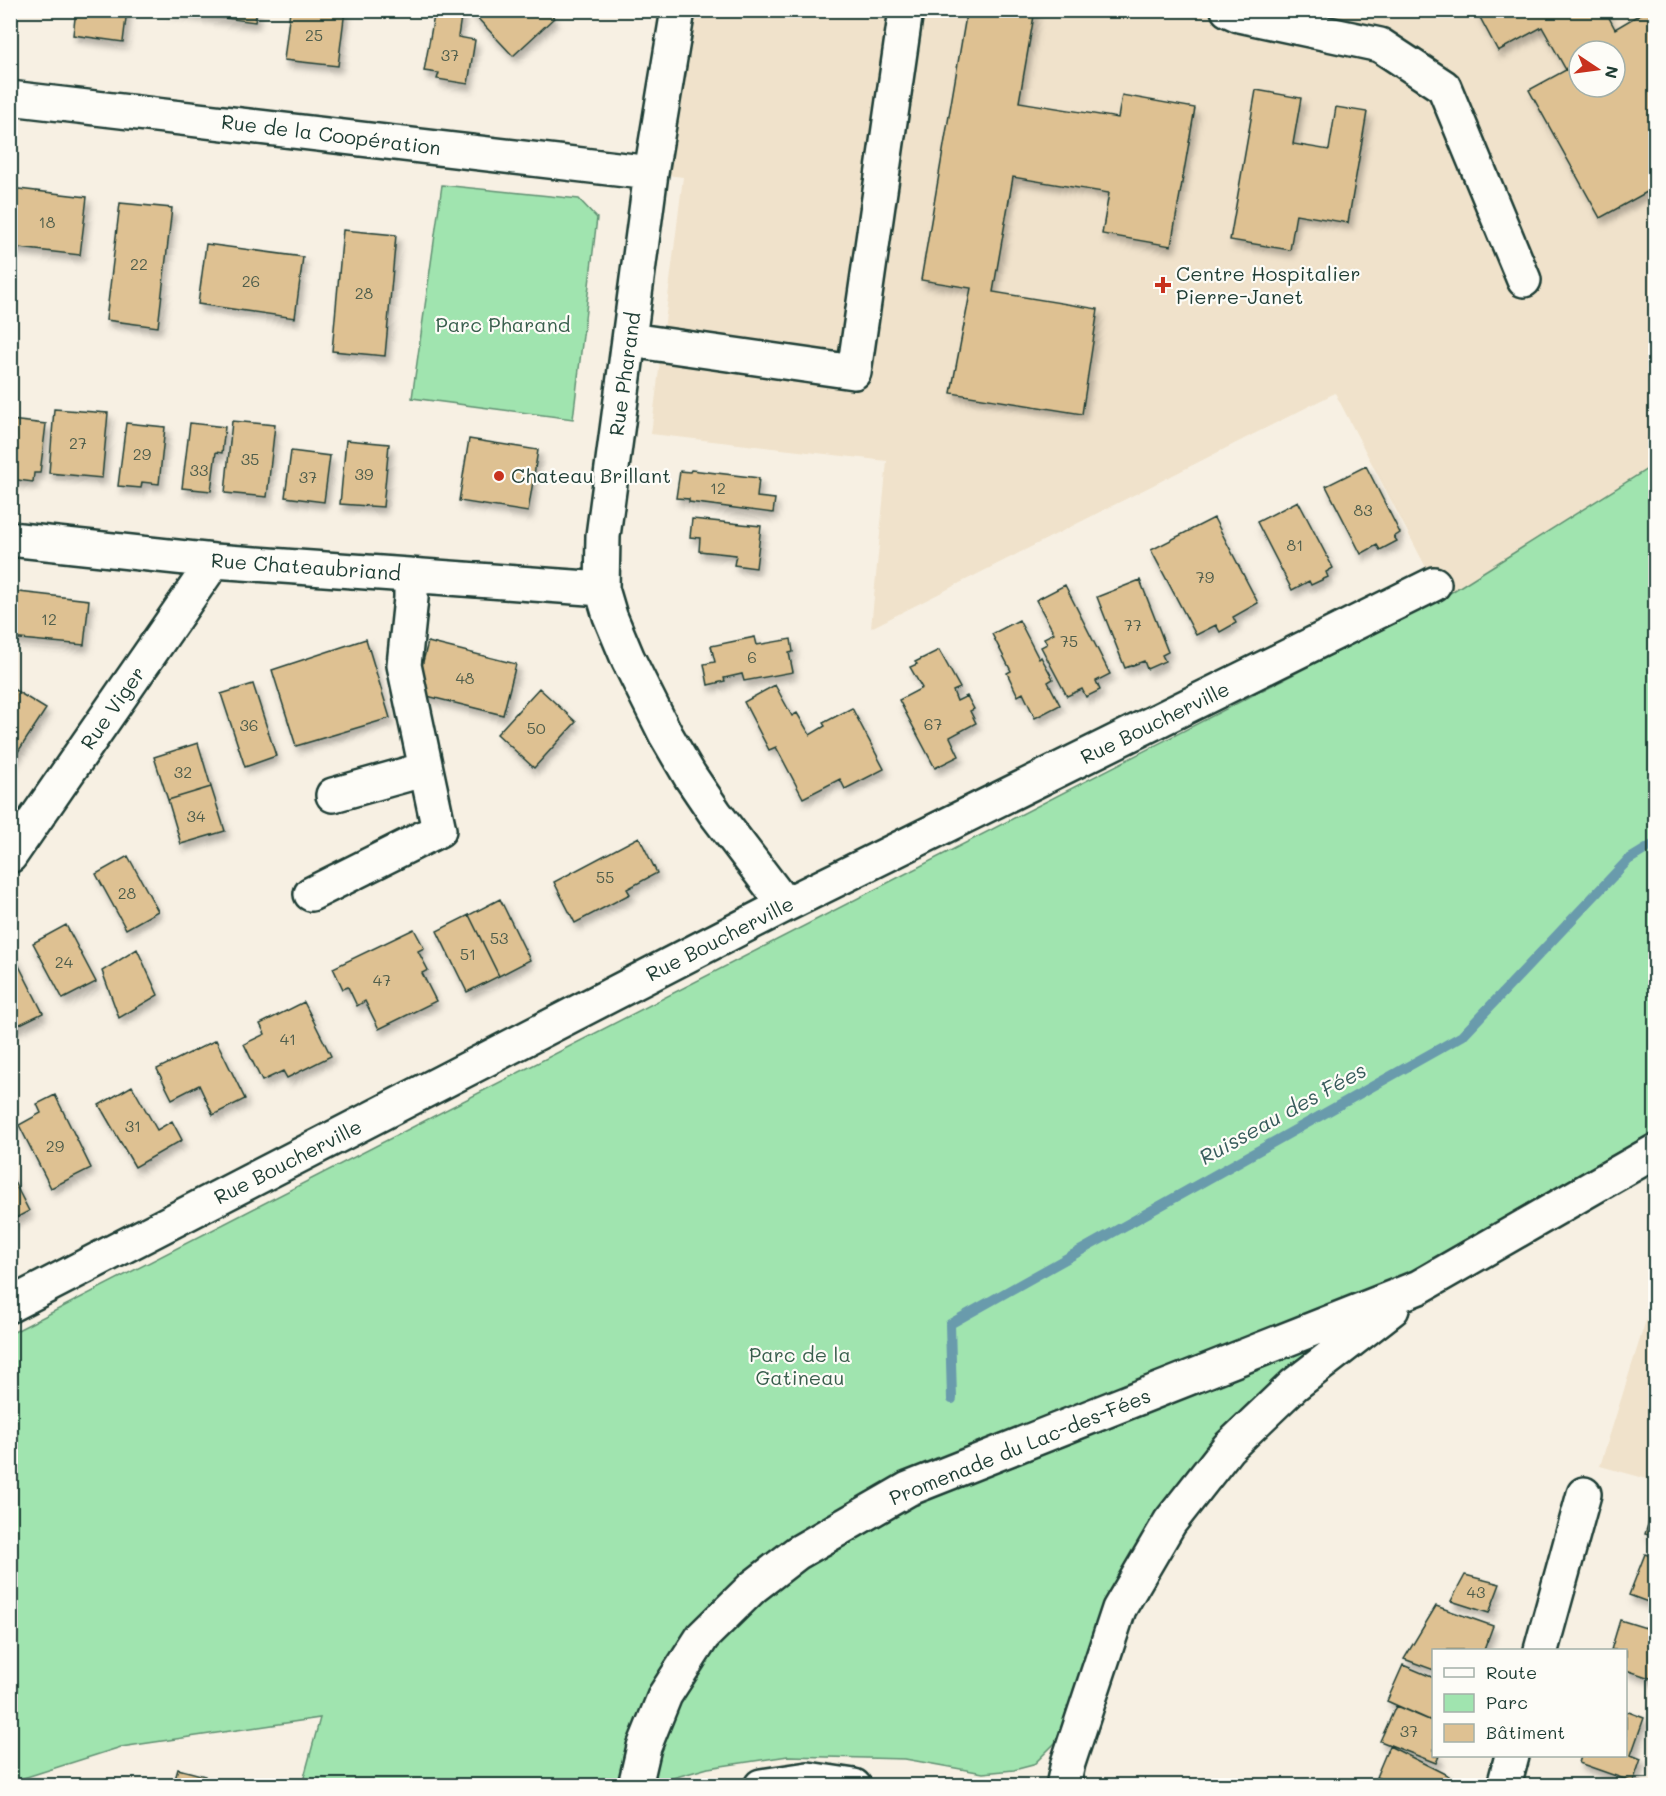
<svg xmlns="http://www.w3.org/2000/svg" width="1666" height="1796" viewBox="0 0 1666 1796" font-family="Mali,sans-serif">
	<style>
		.built { fill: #f0e2cb; fill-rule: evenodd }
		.park { fill: #a0e4af; stroke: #609072; stroke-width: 1.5 }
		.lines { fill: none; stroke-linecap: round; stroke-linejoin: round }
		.stream { stroke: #699bac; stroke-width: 10 }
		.building { fill: #dec192; stroke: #1f3d34; stroke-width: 1.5; fill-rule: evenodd; filter: url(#shadow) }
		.minor-casing { stroke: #1f3d34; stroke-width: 38 }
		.minor { stroke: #fdfcf7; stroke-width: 33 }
		.poi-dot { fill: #c8321e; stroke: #fdfcf7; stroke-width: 2 }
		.labels { text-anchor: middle; stroke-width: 4.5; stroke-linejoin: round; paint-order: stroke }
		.number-label { font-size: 16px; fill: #4f5e4c }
		.street-label { font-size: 20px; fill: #1f3d34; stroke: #fdfcf7 }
		.poi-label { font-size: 20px; fill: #1f3d34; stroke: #fdfcf7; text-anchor: start }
		.park-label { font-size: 20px; fill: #395e4d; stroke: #fdfcf7 }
		.water-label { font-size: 21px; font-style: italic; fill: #385c5c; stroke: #fdfcf7 }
	</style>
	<defs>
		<filter id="shadow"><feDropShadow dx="3.5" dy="6" stdDeviation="3" flood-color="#0004"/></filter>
	</defs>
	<rect width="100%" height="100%" fill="#f7f0e3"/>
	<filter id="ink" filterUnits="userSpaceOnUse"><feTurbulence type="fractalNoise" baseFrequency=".0167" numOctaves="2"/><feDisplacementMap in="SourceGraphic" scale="12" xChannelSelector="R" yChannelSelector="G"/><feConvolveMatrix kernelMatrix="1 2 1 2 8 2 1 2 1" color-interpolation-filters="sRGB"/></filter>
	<g filter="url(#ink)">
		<path class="built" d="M658 11H1655V464L1442 598 1335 393 871 628 887 461 651 434 683 177 635 171ZM1579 51H1615V87H1579Z
			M1655 1299V1481L1600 1466 1652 1301Z"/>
		<path class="park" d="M442 185 579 199 597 218 573 419 412 398Z
			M1655 464V1131L1429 1260 1277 1380 1102 1627 1055 1743 1033 1765 1014 1770 983 1773 905 1759 788 1756 708 1768 648 1785H302L320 1718 121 1747 11 1782 10 1334 1442 598Z"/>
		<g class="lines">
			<path class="stream" d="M952 1399 950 1324 1462 1036 1628 860 1656 843"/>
		</g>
		<path class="building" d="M76 10H127L123 42 73 35Z
			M164 10H257L255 22Z
			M290 10H345L338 66 284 60Z
			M435 10H462L458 37 475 40 468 84 437 79 439 73 424 71Z
			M470 10H548L554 18 513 56Z
			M967 10H1035L1019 102 1118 118 1122 95 1195 108 1171 246 1102 234 1109 193 1013 177 993 292 1098 309 1082 414 951 393 971 288 921 280Z
			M1476 10H1605L1615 29 1647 10H1656V187L1600 218 1529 90 1566 70 1542 27 1498 51ZM1579 51H1615V87H1579Z
			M1256 90 1301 98 1293 144 1329 150 1336 107 1367 112 1348 223 1296 214 1290 250 1230 240Z
			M10 188 87 197 80 255 10 247Z
			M120 203 172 208 158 327 106 320Z
			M343 230 396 235 385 356 332 351Z
			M206 244 303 257 295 318 198 304Z
			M54 409 108 413 102 478 49 473Z
			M10 420 46 424 40 473H34L33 482 10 479Z
			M232 421 275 425 267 497 225 493Z
			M126 423 165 427 159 484 142 482 141 488 118 486Z
			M190 423 225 427 222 453 216 452 211 491 182 488Z
			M469 439 538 450 528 512 459 501Z
			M346 440 389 444 383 507 340 504Z
			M291 451 330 456 324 502 285 497Z
			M1366 466 1400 533 1394 537 1397 541 1380 550 1377 545 1361 554 1326 486Z
			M691 470 759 478 757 497 775 499 773 513 689 502V499L676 498 680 471 690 472Z
			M1298 501 1333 568 1326 572 1328 577 1311 585 1309 581 1292 590 1257 522Z
			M1214 518 1258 603 1233 617 1236 623 1220 632 1216 625 1196 635 1151 550Z
			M692 519 761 526 756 568 734 565 736 555 699 551 700 538 690 537Z
			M1140 580 1168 652 1162 655 1165 661 1147 669 1144 661 1125 668 1097 597Z
			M1065 585 1110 674 1096 681 1100 690 1086 697 1082 689 1067 696 1041 647 1047 644 1044 638 1054 633 1036 600Z
			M10 591 89 600 84 645 10 638Z
			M1019 620 1039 659 1041 657 1053 679 1048 682 1060 705 1035 718 1023 693 1018 696 1007 673 1011 671 992 634Z
			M755 637 757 645 791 639 793 652 789 653 793 672 744 681 742 674 724 678 725 681 708 685 704 664 715 662 711 646Z
			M366 639 390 718 296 746 272 670Z
			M428 642 516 664 503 715 415 693Z
			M939 650 960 688 953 691 957 701 967 696 974 709 970 711 976 723 950 737 959 756 935 768 899 700 922 688 910 667 917 664 915 662Z
			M253 684 276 756 245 767 221 694Z
			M775 685 792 716 797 713 810 735 825 726 823 723 852 708 884 769 845 789 840 779 803 798 776 747 769 750 744 702Z
			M10 687 46 709 10 764Z
			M539 688 576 722 534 768 497 734Z
			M198 743 211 787 168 800 154 757Z
			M211 787 225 831 181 844 168 800Z
			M639 837 657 873 627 889 630 894 575 923 554 882Z
			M128 856 158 911 126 929 96 874Z
			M500 899 530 960 499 976 469 915Z
			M469 915 499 976 467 992 437 931Z
			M66 925 96 982 63 999 33 943Z
			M414 929 424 948 418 951 428 970 422 973 436 1001 379 1029 365 1001 357 1006 348 987 343 989 333 968Z
			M137 949 158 995 119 1018 102 971Z
			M13 954 43 1013 10 1029V955Z
			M304 1002 331 1056 287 1078 283 1071 262 1081 244 1044 265 1034 260 1024Z
			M216 1040 245 1099 213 1115 199 1085 172 1099 157 1069Z
			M132 1086 157 1130 172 1121 182 1140 135 1167 99 1105Z
			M55 1095 91 1168 51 1188 19 1125 41 1113 37 1104Z
			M10 1174 29 1211 10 1221Z
			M1654 1506 1656 1507V1537L1645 1534Z
			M1645 1554 1656 1558V1605L1629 1595Z
			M1465 1575 1500 1584 1489 1613 1451 1601Z
			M1436 1606 1493 1626 1484 1650H1434V1670L1404 1659Z
			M1620 1620 1656 1631V1680L1626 1670V1650H1611Z
			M1403 1665 1434 1678V1722L1387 1701Z
			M1396 1706 1434 1722V1756H1439L1436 1763 1380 1741Z
			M1626 1711 1644 1718 1631 1755 1641 1759 1633 1782 1579 1763 1581 1756H1626Z
			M1389 1746 1449 1776 1447 1786H1397L1376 1777Z
			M178 1769 205 1776 203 1786H173Z"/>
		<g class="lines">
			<defs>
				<path id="minor" d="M678 10 651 173 603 536 602 589 610 616 628 659 666 735 690 776 715 813 785 905
					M1228 10 1239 15 1380 45 1444 87 1524 280
					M10 98 651 173
					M630 340 854 372 906 10
					M10 539 214 561 602 589
					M333 795 426 769 404 665 411 598V576
					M10 856 214 561
					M311 894 439 830 426 769
					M10 1305 785 905 1434 584
					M1541 1650 1584 1494
					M635 1786 644 1747 665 1695 703 1636 753 1587 797 1553 908 1489 1419 1287 1656 1151
					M761 1786 808 1779 854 1786
					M1063 1786 1068 1763 1119 1609 1170 1522 1228 1448 1294 1385 1392 1309
					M1504 1786 1512 1756"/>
			</defs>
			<use href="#minor" class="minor-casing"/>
			<use href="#minor" class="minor"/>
		</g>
	</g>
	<g class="poi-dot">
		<path d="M1160 276h6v6h6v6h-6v6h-6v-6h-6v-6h6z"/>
		<circle cx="499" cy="476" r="6"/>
	</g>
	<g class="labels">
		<g class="number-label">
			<text x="314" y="41">25</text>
			<text x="450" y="61">37</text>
			<text x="47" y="228">18</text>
			<text x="139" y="270">22</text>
			<text x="251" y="287">26</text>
			<text x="364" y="299">28</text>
			<text x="78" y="449">27</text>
			<text x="142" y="460">29</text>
			<text x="250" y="465">35</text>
			<text x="199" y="476">33</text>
			<text x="364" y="480">39</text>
			<text x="308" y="483">37</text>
			<text x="718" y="494">12</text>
			<text x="1363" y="516">83</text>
			<text x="1295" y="551">81</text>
			<text x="1205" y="583">79</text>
			<text x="49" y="625">12</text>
			<text x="1133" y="631">77</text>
			<text x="1069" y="647">75</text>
			<text x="752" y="663">6</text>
			<text x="465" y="684">48</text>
			<text x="933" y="730">67</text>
			<text x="249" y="731">36</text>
			<text x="536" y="734">50</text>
			<text x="183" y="778">32</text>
			<text x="196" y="822">34</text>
			<text x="605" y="883">55</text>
			<text x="127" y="899">28</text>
			<text x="499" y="944">53</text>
			<text x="468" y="960">51</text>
			<text x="64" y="968">24</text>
			<text x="382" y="986">47</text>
			<text x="288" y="1045">41</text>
			<text x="133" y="1132">31</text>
			<text x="55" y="1152">29</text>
			<text x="1476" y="1598">43</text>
			<text x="1409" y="1737">37</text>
		</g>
		<g class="street-label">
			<text transform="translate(331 135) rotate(7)" y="7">Rue de la Coopération</text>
			<text transform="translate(625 374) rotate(-82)" y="7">Rue Pharand</text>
			<text transform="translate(306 567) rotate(4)" y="7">Rue Chateaubriand</text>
			<text transform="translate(113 708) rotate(-55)" y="7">Rue Viger</text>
			<text transform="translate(1155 723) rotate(-26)" y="7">Rue Boucherville</text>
			<text transform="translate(720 939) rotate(-27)" y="7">Rue Boucherville</text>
			<text transform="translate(288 1162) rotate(-27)" y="7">Rue Boucherville</text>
			<text transform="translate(1020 1447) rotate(-22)" y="7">Promenade du Lac-des-Fées</text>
		</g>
		<g class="poi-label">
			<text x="1176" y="281">Centre Hospitalier<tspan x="1176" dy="23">Pierre-Janet</tspan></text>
			<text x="511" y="483">Chateau Brillant</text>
		</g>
		<g class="park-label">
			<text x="503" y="332">Parc Pharand</text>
			<text x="800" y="1362">Parc de la<tspan x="800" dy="23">Gatineau</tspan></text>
		</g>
		<g class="water-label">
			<text transform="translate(1283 1114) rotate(-29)" y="7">Ruisseau des Fées</text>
		</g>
	</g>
	<rect width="1666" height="1796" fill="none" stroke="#fdfcf7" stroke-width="36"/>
	<rect x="18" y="18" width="1630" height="1760" fill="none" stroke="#1f3d34" stroke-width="2" filter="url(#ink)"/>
	<rect x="1432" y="1649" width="195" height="108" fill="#fdfcf7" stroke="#a4b0a9" stroke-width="1.5"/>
	<rect x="1444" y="1668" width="30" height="9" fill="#fdfcf7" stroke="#a4b0a9" stroke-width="1.5"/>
	<text x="1486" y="1679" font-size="18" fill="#1f3d34">Route</text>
	<rect x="1444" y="1694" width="30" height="18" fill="#a0e4af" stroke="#a4b0a9" stroke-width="1.5"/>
	<text x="1486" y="1709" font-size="18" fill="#1f3d34">Parc</text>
	<rect x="1444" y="1724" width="30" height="18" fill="#dec192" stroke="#a4b0a9" stroke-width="1.5"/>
	<text x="1486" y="1739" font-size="18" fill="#1f3d34">Bâtiment</text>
	<g transform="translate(1597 69) rotate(103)"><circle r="28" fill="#fdfcf7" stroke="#a4b0a9" stroke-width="1.5"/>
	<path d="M0-4.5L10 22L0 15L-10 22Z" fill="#c8321e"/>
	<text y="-9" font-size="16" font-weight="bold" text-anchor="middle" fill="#1f3d34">N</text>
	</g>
</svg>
